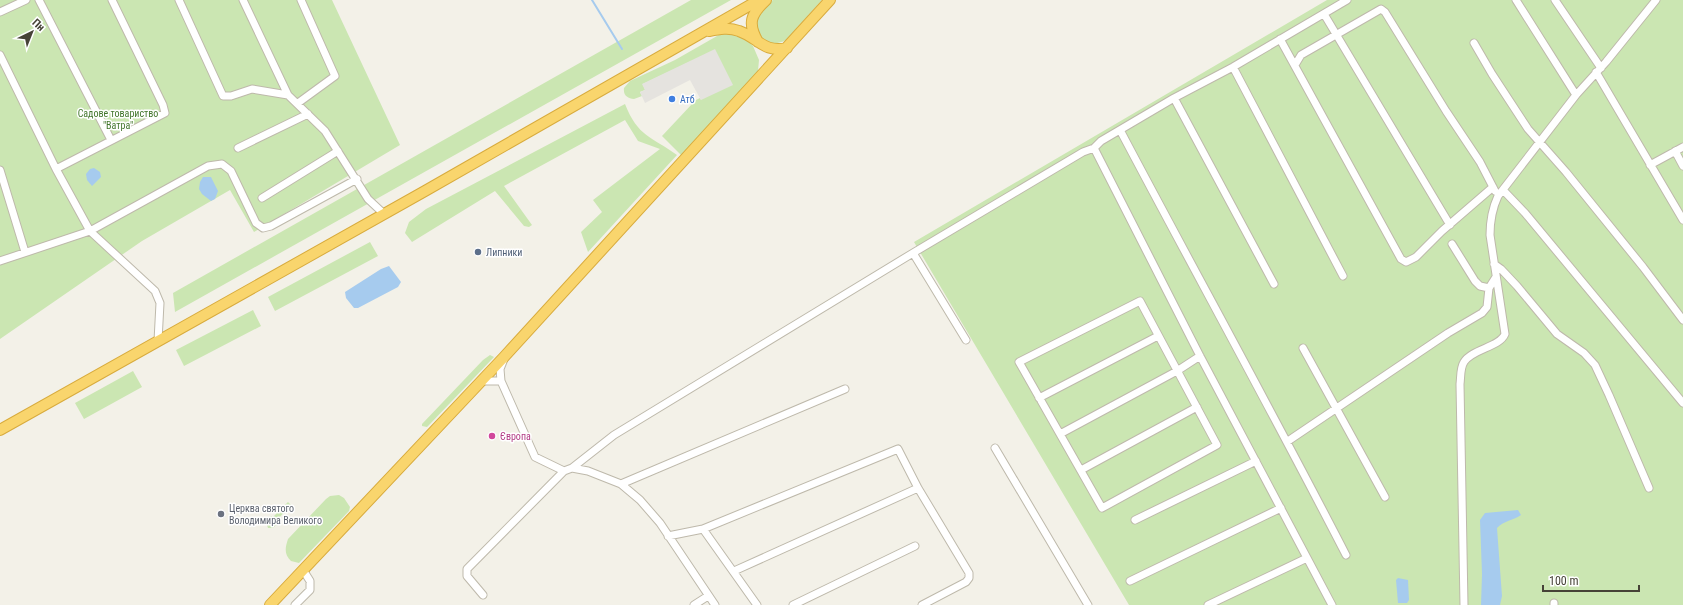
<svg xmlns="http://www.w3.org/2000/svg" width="1683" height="605" viewBox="0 0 1683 605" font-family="'Roboto Condensed',sans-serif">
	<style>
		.green { fill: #cbe6b2 }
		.parking { fill: #e5e3df }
		.water { fill: #a6cbee }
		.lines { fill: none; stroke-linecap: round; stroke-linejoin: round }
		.stream { stroke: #a6cbee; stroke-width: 2 }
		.minor-casing { stroke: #beb9ab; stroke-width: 9 }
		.highway-casing { stroke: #d8ab3d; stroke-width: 12 }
		.minor { stroke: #fff; stroke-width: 7 }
		.highway { stroke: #f9d56d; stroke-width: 10 }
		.shop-dot { fill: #3f7fe0; stroke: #fff; stroke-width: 1.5 }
		.service-dot { fill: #5c6f8a; stroke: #fff; stroke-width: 1.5 }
		.hotel-dot { fill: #d1479c; stroke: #fff; stroke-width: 1.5 }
		.worship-dot { fill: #6b7280; stroke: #fff; stroke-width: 1.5 }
		.labels { text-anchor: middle; stroke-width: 3; stroke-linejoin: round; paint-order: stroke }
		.shop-label { font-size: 10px; fill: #366cbe; stroke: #fff; text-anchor: start }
		.park-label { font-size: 10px; fill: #42762c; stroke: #fff }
		.service-label { font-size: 10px; fill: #4e5e75; stroke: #fff; text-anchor: start }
		.hotel-label { font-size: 10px; fill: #b23c85; stroke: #fff; text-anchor: start }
		.worship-label { font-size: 10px; fill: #5b616d; stroke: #fff; text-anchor: start }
	</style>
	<rect width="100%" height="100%" fill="#f3f1e8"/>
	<path class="green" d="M0 0H332L400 145 254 232 230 190 142 241 0 339Z
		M691 0H731L175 312 173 293Z
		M773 0H822L786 40C775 46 765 43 757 34L756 15 765 5Z
		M1327 0H1683V605H1129L914 242Z
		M724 32 744 37 753 46 759 60 758 71 682 156 662 136 692 104V102L700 98 701 100 715 50 643 84 645 90 640 92 642 96 634 99C628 98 623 96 624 88L630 81 675 60Z
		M625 104C638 137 651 136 677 155L588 252 581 232 602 212 593 200 660 149 638 141 625 120 504 186 532 225 529 227 524 226 495 191 412 242 405 233 409 222 426 209Z
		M370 242 378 256 275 311 268 297Z
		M253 310 261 326 184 366 176 350Z
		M490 355 494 357 430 424 427 427 422 426V424L483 360Z
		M133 371 142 387 84 419 75 403Z
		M339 495 344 498 350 507 349 511 299 563 291 561C284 554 285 548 288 539L326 499 330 496Z
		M288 502 291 505 276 521 278 523 273 528H268L266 522 271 516 273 517Z"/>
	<path class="parking" d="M715 49 733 85 701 100 690 80 645 103 640 92 645 90 642 84Z"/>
	<path class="water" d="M94 168 100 172 101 177 92 186 87 180 86 174 90 169Z
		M203 177H211L218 191 215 199 211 201 202 194 199 189 200 182Z
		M389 266 401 282 398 287 358 308H354L346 298 345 292 381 269Z
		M1518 510 1521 515C1514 520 1503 521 1497 528L1502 596 1500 605H1481L1482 574 1480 520 1485 513Z
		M1398 578 1408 580 1409 600 1407 603H1398L1396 580Z"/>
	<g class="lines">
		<path class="stream" d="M592 0 622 49"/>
		<defs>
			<path id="minor" d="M39 0 111 140
				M179 0 223 96H231L252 89 288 95 325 131 368 199 384 214
				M243 0 288 95
				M1516 0 1576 95
				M1555 0 1601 68
				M0 12 26 0
				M1324 14 1450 225
				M1280 39 1401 259 1406 262 1416 257 1442 231 1493 187
				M1474 43 1492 74 1528 129 1566 172 1643 267 1683 320
				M0 55 56 169 90 231 155 291 160 303 158 341
				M1295 65 1301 55 1381 9 1385 12 1446 111 1480 162 1495 191
				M1233 67 1343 276
				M1596 72 1683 220
				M1174 98 1274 284
				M298 103 335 76 301 0
				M1120 130C1195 272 1273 413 1346 555
				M238 148 308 114
				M1094 148 1200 356 1332 605
				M1675 151 1683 166
				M1650 165 1683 147
				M56 169 165 113 163 105 112 0
				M0 170 25 252
				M1503 190 1525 213 1683 403
				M262 198 338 151
				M1452 244 1475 281 1480 286 1489 288
				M913 253 966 340
				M0 261 90 231 208 166 222 164 231 171 256 223 263 228 271 226 357 179
				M1494 264 1501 269 1517 286 1557 334 1584 353 1595 365 1609 395 1649 488
				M1140 301 1217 445 1102 508 1019 362Z
				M1303 348 1385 497
				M504 359 500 369 501 381 535 457 564 471 572 468 588 471 621 484 640 500 660 523 715 605
				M482 381H501
				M1039 398 1158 336
				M1060 434 1177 371 1200 356
				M1288 441 1448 333 1482 313 1487 307 1489 288 1496 277
				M995 448 1088 605
				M572 468 614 435 913 253 1083 152 1094 148 1101 141 1174 98 1233 67 1347 0
				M1081 470 1197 407
				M621 484 845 389
				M1135 520 1256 461
				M703 529 757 605
				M668 536 703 529 898 449 918 488 969 573V578L966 582 922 605
				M734 571 918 488
				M1130 581 1281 508
				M483 595 467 576V569L564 471
				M1554 603V605
				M295 605 310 590V581L303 570
				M694 605 708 596
				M793 605 915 546
				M1208 605 1307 558
				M1464 605 1460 384C1461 377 1460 368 1464 362 1472 349 1500 347 1505 334L1490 235C1490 220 1492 209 1498 196L1576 95 1606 62 1656 0"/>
			<path id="highway" d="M709 31C719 29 729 27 739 31 759 38 763 53 787 48
				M758 42C747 23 751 14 766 0
				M0 430 425 191 759 0
				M270 605 504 357 830 0"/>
		</defs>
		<use href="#minor" class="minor-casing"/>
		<use href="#highway" class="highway-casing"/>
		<use href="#minor" class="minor"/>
		<use href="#highway" class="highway"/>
	</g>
	<circle class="shop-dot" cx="672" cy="99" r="4"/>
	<circle class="service-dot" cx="478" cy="252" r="4"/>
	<circle class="hotel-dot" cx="492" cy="436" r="4"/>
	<circle class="worship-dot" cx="221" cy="514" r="4"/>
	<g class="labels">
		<g class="shop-label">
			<text x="680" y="103">Атб</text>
		</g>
		<g class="park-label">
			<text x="118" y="117">Садове товариство<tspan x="118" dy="12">"Ватра"</tspan></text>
		</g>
		<g class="service-label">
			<text x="486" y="256">Липники</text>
		</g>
		<g class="hotel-label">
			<text x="500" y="440">Європа</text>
		</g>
		<g class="worship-label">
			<text x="229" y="512">Церква святого<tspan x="229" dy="12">Володимира Великого</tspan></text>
		</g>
	</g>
	<g transform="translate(32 32) rotate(43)" stroke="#ffffff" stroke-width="3" paint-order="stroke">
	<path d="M0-3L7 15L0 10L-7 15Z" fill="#464237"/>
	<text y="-6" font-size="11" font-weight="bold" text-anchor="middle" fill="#464237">Пн</text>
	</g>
	<path d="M1543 585v6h96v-6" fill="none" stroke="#464237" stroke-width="2"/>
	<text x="1549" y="585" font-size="12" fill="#464237" stroke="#ffffff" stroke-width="3" paint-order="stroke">100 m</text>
</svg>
